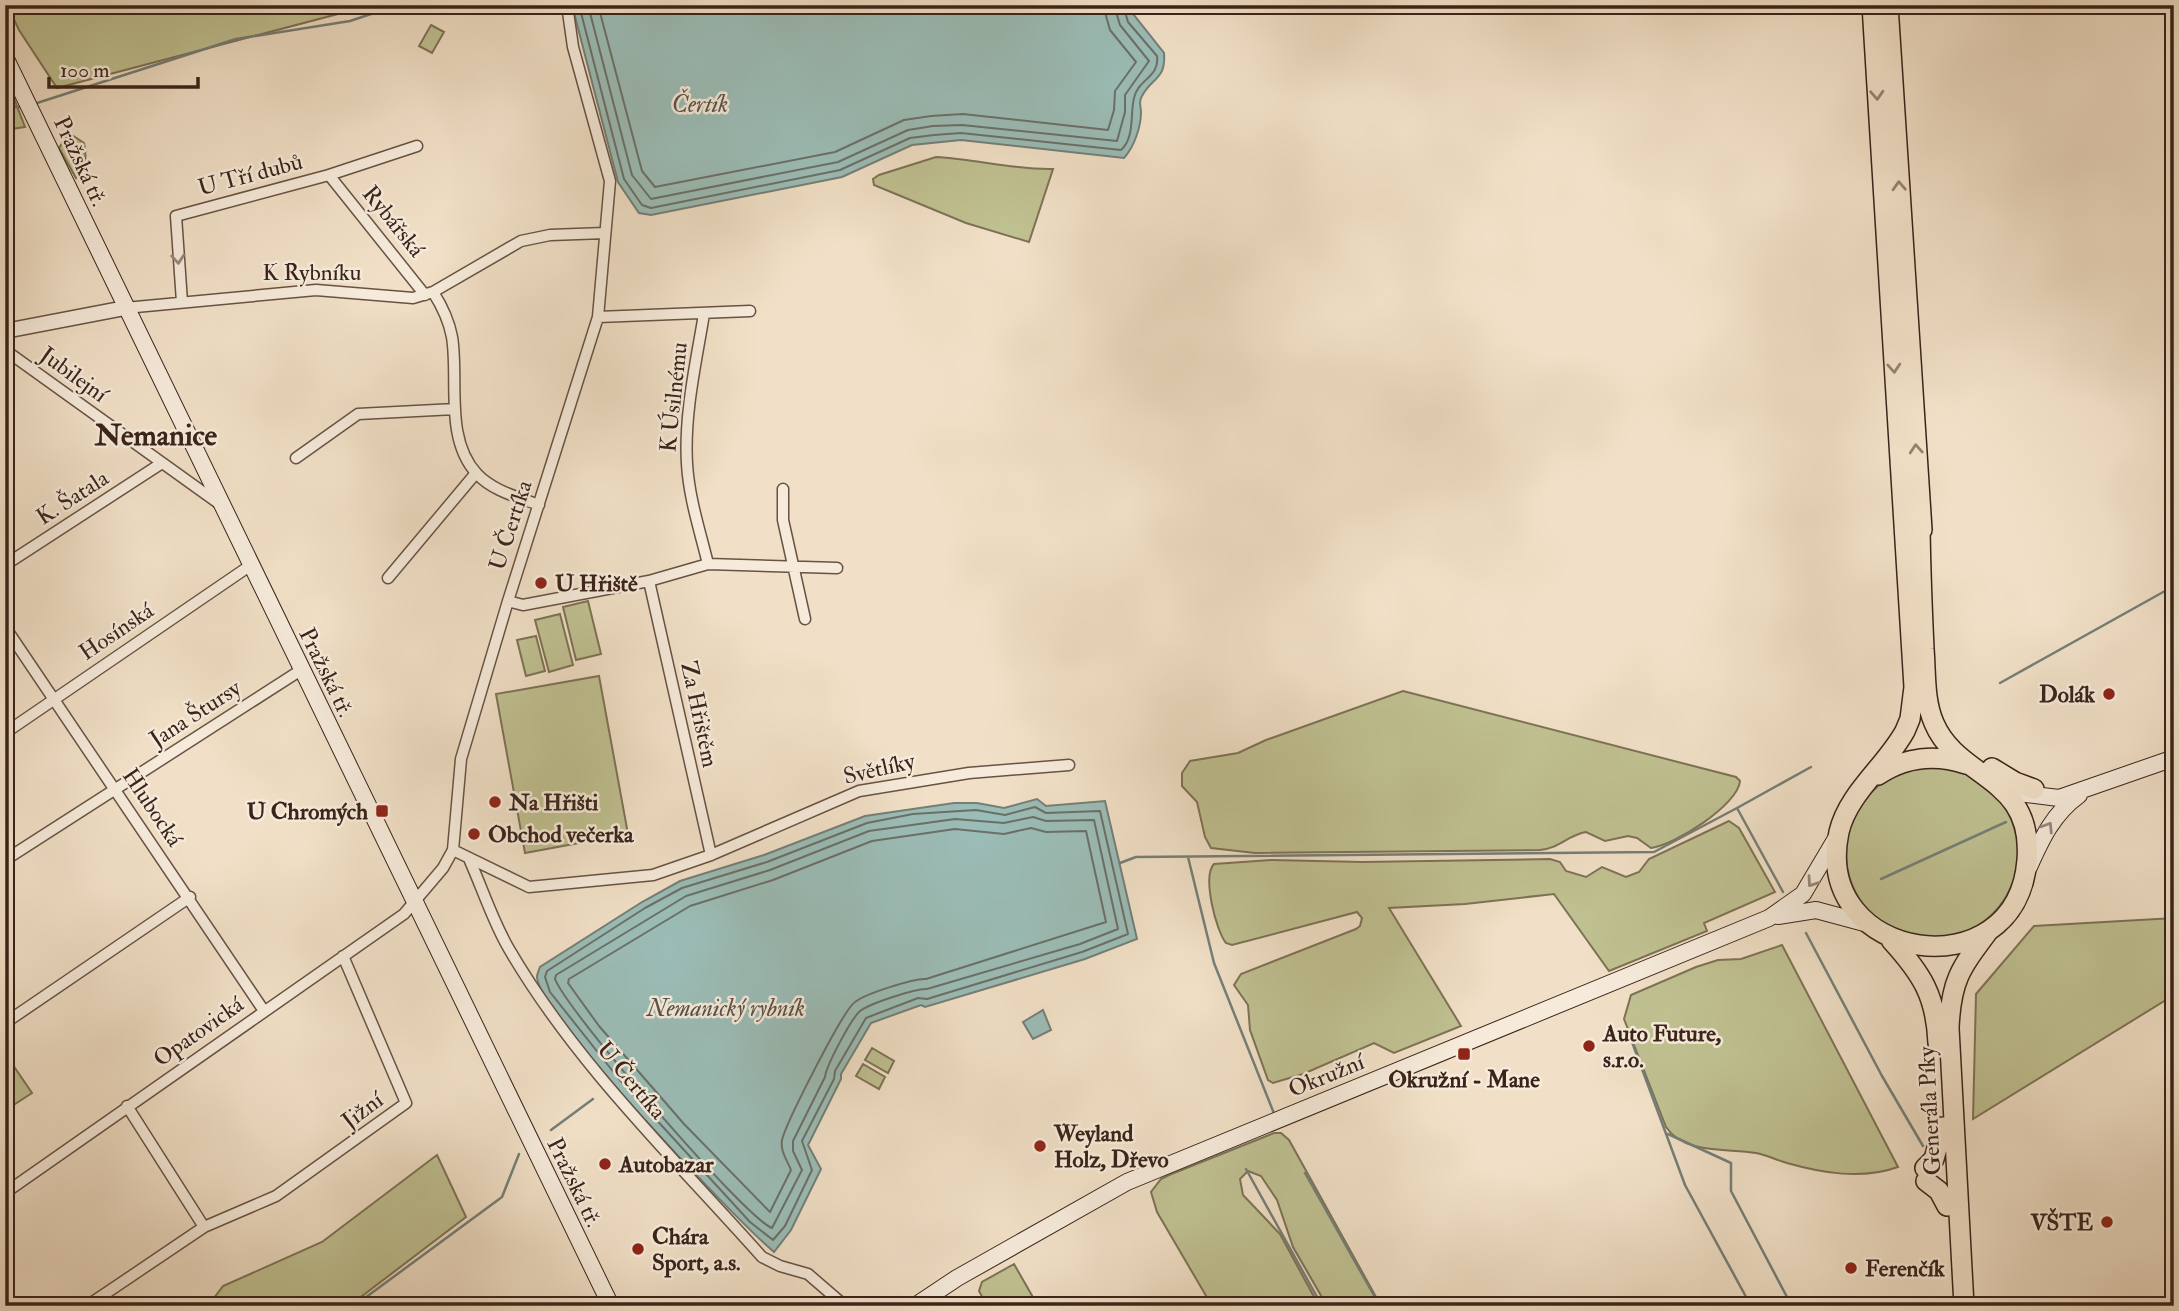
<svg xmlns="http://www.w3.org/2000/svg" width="2179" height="1311" viewBox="0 0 2179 1311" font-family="'IM FELL Double Pica',serif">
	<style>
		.green { fill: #c0c192; stroke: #7d7256; stroke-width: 2 }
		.water { fill: #9bbdb7; stroke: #747f78; stroke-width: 2 }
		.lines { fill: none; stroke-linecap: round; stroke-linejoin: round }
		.shore { stroke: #6a7068; stroke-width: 2 }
		.stream { stroke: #747f78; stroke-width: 2.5 }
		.minor-casing { stroke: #685245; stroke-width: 13 }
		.tertiary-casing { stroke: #685245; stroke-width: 17 }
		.secondary-casing { stroke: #3a231a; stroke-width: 18 }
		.trunk-casing { stroke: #3a231a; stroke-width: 22 }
		.minor { stroke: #f6ebdb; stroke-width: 10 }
		.tertiary { stroke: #f6ebdb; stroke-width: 14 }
		.secondary { stroke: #f6ebdb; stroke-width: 16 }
		.trunk { stroke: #f1e0c7; stroke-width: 19 }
		.oneway { stroke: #968270 }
		.oneway2 { stroke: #98877a }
		.poi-dot { fill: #8f2418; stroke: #f6ebdb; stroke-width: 2.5 }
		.labels { text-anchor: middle; stroke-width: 5; stroke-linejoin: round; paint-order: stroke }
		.street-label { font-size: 23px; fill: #3a231a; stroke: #f6ebdb }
		.poi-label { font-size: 23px; font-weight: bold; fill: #3a231a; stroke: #f6ebdb; text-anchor: start }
		.water-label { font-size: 24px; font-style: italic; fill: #575149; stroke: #f6ebdb }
		.district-label { font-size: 30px; font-weight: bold; fill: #3a231a; stroke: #f6ebdb }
	</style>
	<rect width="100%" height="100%" fill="#f1e0c7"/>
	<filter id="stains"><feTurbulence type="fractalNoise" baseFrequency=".00286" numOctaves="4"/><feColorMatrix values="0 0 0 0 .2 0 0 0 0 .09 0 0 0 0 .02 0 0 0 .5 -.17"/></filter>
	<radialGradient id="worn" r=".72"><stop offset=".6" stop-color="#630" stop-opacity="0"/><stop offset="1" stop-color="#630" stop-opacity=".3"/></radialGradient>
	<path class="green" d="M7 5H372L57 88 19 30Z
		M431 25 444 32 432 53 419 46Z
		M5 75 25 127 5 130Z
		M72 135 84 143C87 157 86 168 76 178L59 148 66 137Z
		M936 157C976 159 1014 170 1053 169L1029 242 966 223 874 185 873 179 879 175Z
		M588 601 601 654 576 660 563 607Z
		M560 614 573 665 549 672 535 620Z
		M536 636 545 671 526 676 517 640Z
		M599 676 628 834 525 853 496 694Z
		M1403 691 1736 777 1740 781C1738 805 1675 845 1651 848L1637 838 1628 836 1605 841 1586 832C1568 835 1558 849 1540 850L1255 853 1211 848 1205 837 1197 802 1182 786V773L1190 761 1238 753 1266 740Z
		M1846 853a86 86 0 1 1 172 0a86 86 0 1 1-172 0Z
		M1729 821 1739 828 1775 892 1704 923 1707 931 1609 971 1554 894 1465 904 1389 908 1461 1026 1394 1053 1374 1043 1303 1074 1273 1083 1268 1080 1250 1030 1248 1005 1234 985 1241 974 1356 929 1360 926 1362 918 1357 912 1232 945 1226 943C1216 931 1202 876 1214 864L1271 860 1363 862 1550 859 1560 862 1566 871 1586 877 1602 867 1626 877 1639 872 1649 859Z
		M2174 918V995L1973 1119 1976 994 2034 926Z
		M1782 945 1898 1167C1862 1180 1822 1173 1787 1163 1776 1160 1767 1155 1756 1153 1727 1148 1685 1155 1666 1127L1624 1019 1631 995 1696 967 1718 960 1741 959Z
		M872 1048 894 1061 888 1073 865 1060Z
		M863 1064 885 1077 879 1089 856 1076Z
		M15 1068 32 1093 9 1108 5 1103V1075Z
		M1274 1133H1281L1289 1140 1381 1306H1327L1293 1247 1277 1200 1261 1176 1248 1171 1240 1179 1243 1195 1280 1234 1319 1306H1212L1157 1212 1151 1192 1161 1179 1169 1175Z
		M437 1155 466 1217 349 1306H208L223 1286 322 1242Z
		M1014 1264 1038 1306H987L979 1291 982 1282Z"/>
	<path class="water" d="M572 5H1126L1164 53C1166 80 1152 77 1142 96 1138 102 1141 105 1141 112 1141 127 1134 147 1124 158L961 140 912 145 842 177 651 215 639 213 618 182Z
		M1037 799 1046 806 1105 801 1137 939 1085 959 925 1007 921 1005 871 1023 841 1074V1079L808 1145 821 1169 791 1230 774 1252C736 1220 539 1015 537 977 537 974 539 970 540 967L642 902 680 881 764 855 865 816 954 803H977L1004 808Z
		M1043 1010 1051 1030 1033 1039 1023 1022Z"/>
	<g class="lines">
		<path class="shore" d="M579 5 624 179 642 205 651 208 840 170 910 138 934 135 961 133 1121 150C1135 138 1130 113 1134 98 1138 79 1160 77 1157 56L1128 22 1123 5
			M588 5 632 175 651 199 838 162 908 130 933 126 962 125 1117 141 1125 112V95L1149 61 1120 25 1114 5
			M598 5 642 171 655 187 835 152 904 120 931 116 963 114 1108 130 1114 110 1115 91 1136 62 1110 30 1103 5
			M1035 807 1046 813 1100 811 1128 934 1082 952 927 999 918 998 866 1018 835 1071 834 1079 802 1141 812 1170 785 1226 773 1240 750 1222 619 1079 550 992 545 977 547 971 645 908 682 888 767 862 867 823 913 814 976 810 1005 815Z
			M1033 817 1046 821 1094 820 1118 929 1080 944 927 989C916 988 869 1004 860 1011 851 1019 826 1066 825 1077L793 1141V1151L802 1170 772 1228C744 1217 567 1011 555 979L556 975 686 896 770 870 869 831 955 819 1004 823Z
			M1031 828 1046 832 1086 831 1106 922 926 979C914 978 865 994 855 1002 843 1010 786 1123 782 1140 780 1151 787 1160 791 1170L770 1212 684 1124 599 1026 568 983 569 979 690 906 773 880 872 841 955 829 1004 834Z"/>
		<path class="stream" d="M34 104 236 39 350 21 380 11 386 5
			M5 107H24
			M2000 683 2174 586
			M1737 808 1811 767
			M1188 857 1214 963 1275 1116
			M1120 863 1136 857 1654 852 1737 808 1783 892
			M1881 879 2006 822
			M1806 933 1882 1076 1923 1146
			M1632 1042 1685 1185 1751 1306
			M551 1130 593 1099
			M1668 1134 1731 1163V1191L1787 1297
			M1246 1169 1322 1306
			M1305 1173 1380 1306
			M354 1306 502 1197 519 1154"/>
		<defs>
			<path id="minor" d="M329 175 425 295
				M433 292C442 306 449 321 452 337 459 379 444 439 477 474 493 491 518 497 539 505
				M182 302 176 216 329 175 417 146
				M125 308 316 290 413 298 433 292 521 241 550 235 605 233
				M704 314C696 363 684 414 687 464 689 498 700 531 708 564
				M598 317 750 311
				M5 350 221 505
				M296 458 358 414 455 409
				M783 489V520L805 619
				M5 565 162 463
				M388 578 476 473
				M649 581 711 855
				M508 601 523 605 649 581 708 564 837 568
				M5 627 264 1011
				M5 733 251 565
				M453 850 529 887 653 875 711 855 859 791 969 773 1069 765
				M5 860 301 670
				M470 861C483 890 493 922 509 949 576 1064 674 1158 762 1257L780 1266 808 1274 845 1306
				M5 1023 190 897
				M127 1106 204 1227 276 1196 406 1103 343 956
				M5 1193 404 914 443 868 453 850 461 759 508 601 598 317 610 181 573 47 567 5
				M87 1306 204 1227"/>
			<path id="tertiary" d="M5 331 125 308"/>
			<path id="secondary" d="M5 57 611 1306
				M2018 793 2059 798 2174 758
				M2029 867C2042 838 2053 814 2079 795
				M1778 916 1816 910 1868 924
				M915 1306 957 1278 1127 1182 1769 918 1803 894 1838 835"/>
			<path id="trunk" d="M1872 5 1914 687 1910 719 1905 731C1886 766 1848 793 1839 832 1811 963 2017 993 2027 860 2034 776 1958 780 1934 723 1924 700 1926 673 1924 649 1922 605 1920 561 1920 517
				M1888 5 1922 530
				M1992 768 2015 782 2034 789
				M1878 775C1905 757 1936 754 1966 764
				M1891 940C1922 974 1936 996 1938 1043
				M1925 1168 1934 1159 1943 1127
				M1926 1181 1939 1191 1947 1206
				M1964 1306 1949 1028C1951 981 1960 969 1987 933"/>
		</defs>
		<use href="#minor" class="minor-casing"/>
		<use href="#tertiary" class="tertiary-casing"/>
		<use href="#secondary" class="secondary-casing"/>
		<use href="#trunk" class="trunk-casing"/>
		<use href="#minor" class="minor"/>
		<use href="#tertiary" class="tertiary"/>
		<use href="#secondary" class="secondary"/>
		<use href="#trunk" class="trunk"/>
	</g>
	<defs><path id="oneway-chevron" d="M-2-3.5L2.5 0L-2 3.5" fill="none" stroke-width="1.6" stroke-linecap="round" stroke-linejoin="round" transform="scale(1.75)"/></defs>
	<g class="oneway">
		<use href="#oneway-chevron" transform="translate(1877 95) rotate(87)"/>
		<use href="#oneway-chevron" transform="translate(1899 186) rotate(-93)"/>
		<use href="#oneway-chevron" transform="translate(1894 368) rotate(86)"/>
		<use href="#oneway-chevron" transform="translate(1916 449) rotate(-94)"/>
	</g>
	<g class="oneway2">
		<use href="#oneway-chevron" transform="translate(178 259) rotate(86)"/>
		<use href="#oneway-chevron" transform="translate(2048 827) rotate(-58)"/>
		<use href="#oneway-chevron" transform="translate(1812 882) rotate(125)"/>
	</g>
	<g class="poi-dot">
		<circle cx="541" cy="583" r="7"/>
		<circle cx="2109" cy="694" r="7"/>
		<circle cx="495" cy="802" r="7"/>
		<rect x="375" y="804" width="14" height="14" rx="3.5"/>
		<circle cx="474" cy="834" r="7"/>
		<circle cx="1589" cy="1046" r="7"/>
		<rect x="1457" y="1047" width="14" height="14" rx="3.5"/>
		<circle cx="1040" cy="1146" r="7"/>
		<circle cx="605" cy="1164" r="7"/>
		<circle cx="2107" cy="1222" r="7"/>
		<circle cx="638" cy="1249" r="7"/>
		<circle cx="1851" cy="1268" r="7"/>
	</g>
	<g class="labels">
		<g class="street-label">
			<text transform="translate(81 161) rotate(65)" y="8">Pražská tř.</text>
			<text transform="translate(250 174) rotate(-15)" y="8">U Tří dubů</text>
			<text transform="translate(394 221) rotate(51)" y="8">Rybářská</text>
			<text x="312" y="280">K Rybníku</text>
			<text transform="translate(74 374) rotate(36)" y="8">Jubilejní</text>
			<text transform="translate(673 397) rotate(-84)" y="8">K Úsilnému</text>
			<text transform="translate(72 497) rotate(-33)" y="8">K. Šatala</text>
			<text transform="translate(510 525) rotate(-72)" y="8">U Čertíka</text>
			<text transform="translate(116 631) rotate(-34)" y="8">Hosínská</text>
			<text transform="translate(327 672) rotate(64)" y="8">Pražská tř.</text>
			<text transform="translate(195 713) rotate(-33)" y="8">Jana Štursy</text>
			<text transform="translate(700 714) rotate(78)" y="8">Za Hřištěm</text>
			<text transform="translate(879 768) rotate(-13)" y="8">Světlíky</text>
			<text transform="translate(153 807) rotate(56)" y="8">Hlubocká</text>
			<text transform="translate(198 1031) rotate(-35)" y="8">Opatovická</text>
			<text transform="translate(1326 1075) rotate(-22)" y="8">Okružní</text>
			<text transform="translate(632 1080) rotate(50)" y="8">U Čertíka</text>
			<text transform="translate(362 1110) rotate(-37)" y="8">Jižní</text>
			<text transform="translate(1929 1111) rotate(-93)" y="8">Generála Píky</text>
			<text transform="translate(575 1182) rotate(64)" y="8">Pražská tř.</text>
		</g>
		<g class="poi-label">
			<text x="555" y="591">U Hřiště</text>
			<text x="2095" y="702" text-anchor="end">Dolák</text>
			<text x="509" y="810">Na Hřišti</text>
			<text x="368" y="819" text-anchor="end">U Chromých</text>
			<text x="488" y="842">Obchod večerka</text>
			<text x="1603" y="1041">Auto Future,<tspan x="1603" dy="26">s.r.o.</tspan></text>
			<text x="1464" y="1087" text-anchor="middle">Okružní - Mane</text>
			<text x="1054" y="1141">Weyland<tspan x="1054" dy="26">Holz, Dřevo</tspan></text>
			<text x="619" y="1172">Autobazar</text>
			<text x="2093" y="1230" text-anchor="end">VŠTE</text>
			<text x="652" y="1244">Chára<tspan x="652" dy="26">Sport, a.s.</tspan></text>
			<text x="1865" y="1276">Ferenčík</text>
		</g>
		<g class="water-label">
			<text x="700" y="112">Čertík</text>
			<text x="726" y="1016">Nemanický rybník</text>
		</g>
		<g class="district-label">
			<text x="156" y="445">Nemanice</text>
		</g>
	</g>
	<rect width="2179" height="1311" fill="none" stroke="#f1e0c7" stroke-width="28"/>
	<rect x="7" y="7" width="2165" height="1297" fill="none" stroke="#3a231a" stroke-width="3.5"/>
	<rect x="14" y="14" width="2151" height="1283" fill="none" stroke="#3a231a" stroke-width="2"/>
	<path d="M49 77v10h149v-10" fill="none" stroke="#3a231a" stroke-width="3.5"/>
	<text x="60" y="77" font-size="21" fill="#3a231a" stroke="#f6ebdb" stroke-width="5" paint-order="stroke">100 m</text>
	<rect width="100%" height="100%" filter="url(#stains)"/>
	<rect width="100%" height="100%" fill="url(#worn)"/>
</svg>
